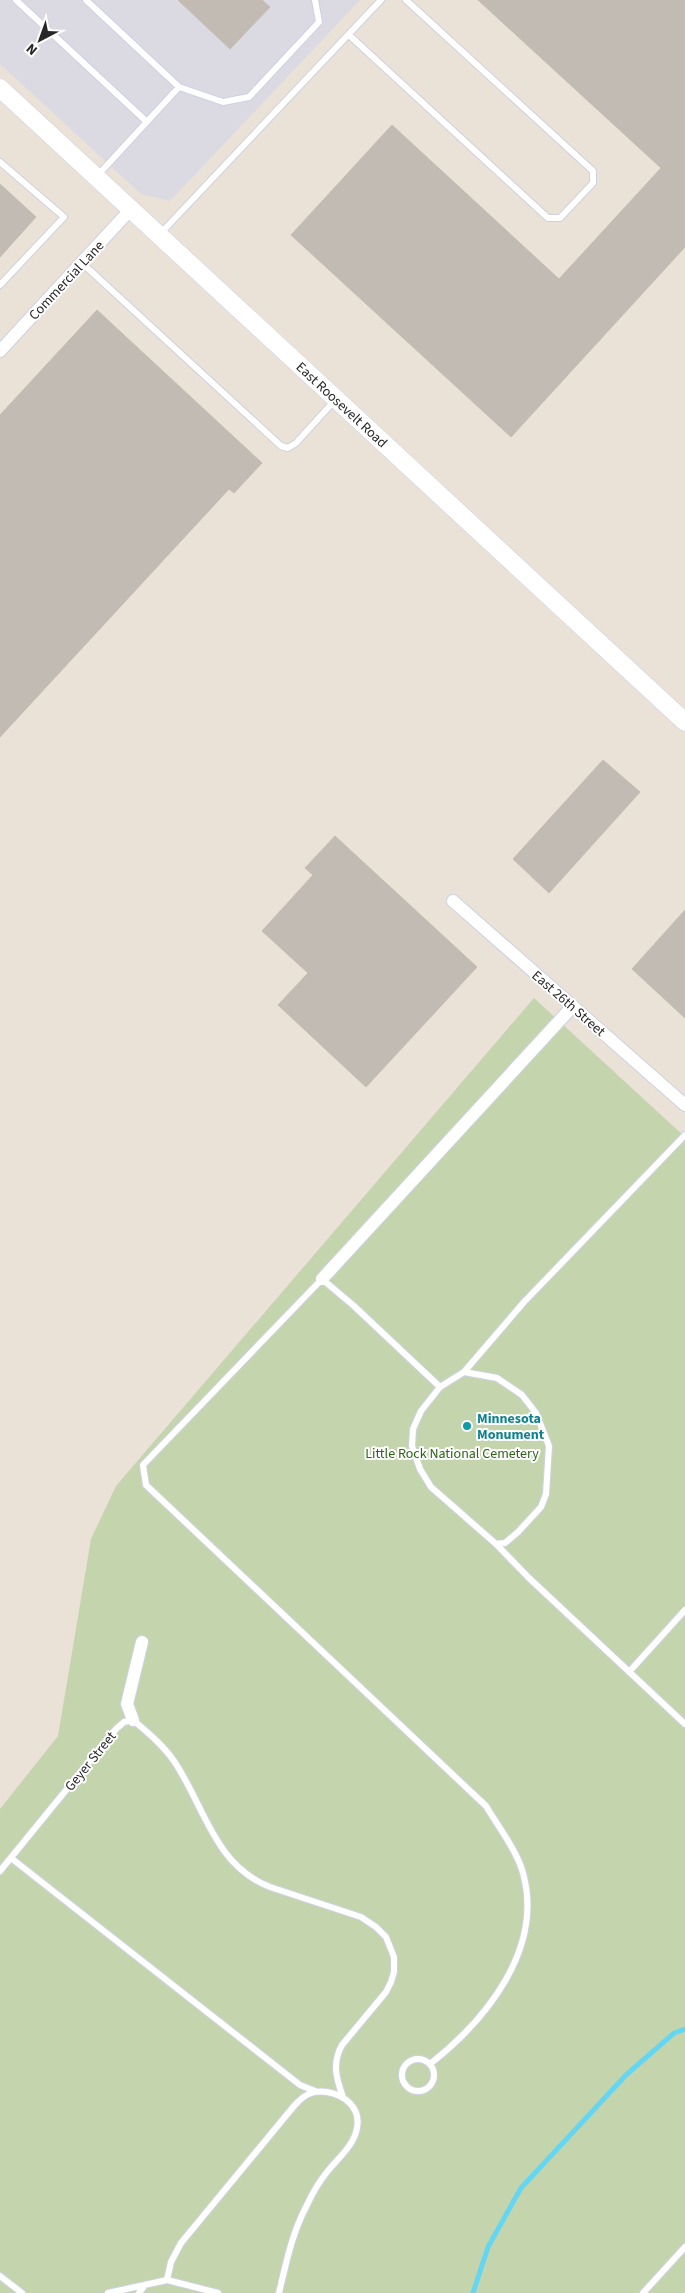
<svg xmlns="http://www.w3.org/2000/svg" width="685" height="2293" viewBox="0 0 685 2293" font-family="'Source Sans 3',sans-serif">
	<style>
		.industrial { fill: #dbd9e2 }
		.cemetery { fill: #c4d5ae }
		.lines { fill: none; stroke-linecap: round; stroke-linejoin: round }
		.stream { stroke: #65d6f1; stroke-width: 5 }
		.building { fill: #c2bbb4; stroke: #c5bdb1 }
		.service-casing { stroke: #cdd2e1; stroke-width: 8 }
		.minor-casing { stroke: #cdd2e1; stroke-width: 14 }
		.secondary-casing { stroke: #cdd2e1; stroke-width: 19 }
		.service { stroke: #fff; stroke-width: 6 }
		.minor { stroke: #fff; stroke-width: 12 }
		.secondary { stroke: #fff; stroke-width: 18 }
		.culture-dot { fill: #0f9aa8; stroke: #fff; stroke-width: 2 }
		.labels { text-anchor: middle; stroke-width: 4; stroke-linejoin: round; paint-order: stroke }
		.street-label { font-size: 14px; fill: #272727; stroke: #fff }
		.culture-label { font-size: 14px; font-weight: bold; fill: #0d838f; stroke: #fff; text-anchor: start }
		.park-label { font-size: 14px; fill: #2c6417; stroke: #fff }
	</style>
	<rect width="100%" height="100%" fill="#eae1d7"/>
	<path class="industrial" d="M0 0H360L170 201 141 194 0 64Z"/>
	<path class="cemetery" d="M534 998 685 1137V2293H0V1809L58 1736 91 1539 116 1486Z"/>
	<g class="lines">
		<path class="stream" d="M473 2293 488 2247 521 2188 626 2075 674 2033 685 2029"/>
	</g>
	<path class="building" d="M178 0H262L270 7 230 49Z
		M478 0H685V247L511 437 291 235 392 125 559 279 661 168Z
		M0 184 36 217 0 257Z
		M97 310 262 463 234 493 229 489 0 737V415Z
		M603 760 640 792 549 893 513 859Z
		M335 836 477 967 366 1087 278 1005 308 973 262 931 313 875 305 868Z
		M685 910V1018L632 969Z"/>
	<g class="lines">
		<defs>
			<path id="service" d="M16 0 147 122
				M86 0 179 87
				M349 35 548 218H560L593 183V171L406 0
				M0 162 64 217 0 285
				M97 176 179 87 223 102 249 97 319 22 315 0
				M160 234 381 0
				M82 263 281 446 288 448 296 443 336 399
				M464 1372 524 1302 685 1135
				M496 1544 505 1543 518 1532 541 1507 546 1494 549 1446 536 1413 522 1395 497 1378 464 1372 440 1387 421 1411 413 1429 412 1446 420 1469 431 1487 496 1544 529 1578 685 1724
				M629 1672 685 1610
				M11 1858 300 2085 315 2091
				M0 1871 116 1729 124 1722 133 1720C148 1733 163 1745 174 1761 205 1807 214 1865 270 1887L361 1917 376 1927 386 1937 394 1957V1972L391 1982 386 1992 342 2045C332 2063 336 2078 343 2097
				M402 2075a16 16 0 1 1 32 0a16 16 0 1 1-32 0Z
				M430 2064C486 2020 544 1949 523 1873 517 1851 498 1826 486 1806L146 1485 143 1465 322 1279 354 1306 440 1387
				M0 2276 22 2293
				M167 2280 171 2262 181 2243 294 2106C304 2095 311 2090 327 2092 345 2095 361 2108 357 2128 354 2146 337 2159 327 2172 319 2182 312 2194 307 2205 292 2233 286 2263 279 2293
				M108 2293 167 2280 218 2293
				M139 2293 145 2285
				M643 2293 685 2247"/>
			<path id="minor" d="M0 351 131 209
				M453 901 685 1105
				M322 1279 573 1006
				M133 1720 127 1704 142 1642"/>
			<g id="secondary">
				<path id="s1" d="M0 88 685 722"/>
			</g>
		</defs>
		<use href="#service" class="service-casing"/>
		<use href="#minor" class="minor-casing"/>
		<use href="#secondary" class="secondary-casing"/>
		<use href="#service" class="service"/>
		<use href="#minor" class="minor"/>
		<use href="#secondary" class="secondary"/>
	</g>
	<circle class="culture-dot" cx="467" cy="1426" r="5"/>
	<g class="labels">
		<g class="street-label">
			<text transform="translate(66 280) rotate(-47)" y="5">Commercial Lane</text>
			<text dy="5" stroke="none"><textPath href="#s1" startOffset="466">East Roosevelt Road</textPath></text>
			<text transform="translate(569 1003) rotate(41)" y="5">East 26th Street</text>
			<text transform="translate(90 1761) rotate(-51)" y="5">Geyer Street</text>
		</g>
		<g class="culture-label">
			<text x="477" y="1423">Minnesota<tspan x="477" dy="16">Monument</tspan></text>
		</g>
		<g class="park-label">
			<text x="452" y="1458">Little Rock National Cemetery</text>
		</g>
	</g>
	<g transform="translate(40 40) rotate(221)" stroke="#ffffff" stroke-width="4" paint-order="stroke">
	<path d="M0-4L9 19L0 12L-9 19Z" fill="#272727"/>
	<text y="-8" font-size="14" font-weight="bold" text-anchor="middle" fill="#272727">N</text>
	</g>
</svg>
